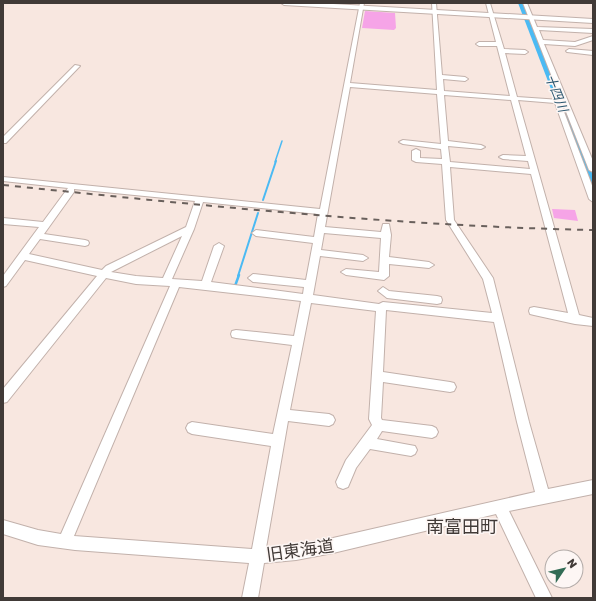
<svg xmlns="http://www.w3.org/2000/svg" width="596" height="601" viewBox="0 0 596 601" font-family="'Golos Text','Noto Sans JP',sans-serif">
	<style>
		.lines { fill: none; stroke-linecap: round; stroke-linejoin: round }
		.stream-far2 { stroke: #4bbaf3; stroke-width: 1.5 }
		.stream-far1 { stroke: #4bbaf3; stroke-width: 2 }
		.stream { stroke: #4bbaf3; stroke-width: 2.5 }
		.river { fill: #4bbaf3; fill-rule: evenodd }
		.building { fill: #f6a4e7 }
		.minor-casing { stroke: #c2b1ab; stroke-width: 2 }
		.tertiary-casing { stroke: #c2b1ab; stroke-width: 2 }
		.minor { fill: #fff; fill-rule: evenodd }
		.tertiary { fill: #fff; fill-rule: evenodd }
		.rail { stroke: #69605c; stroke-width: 2; stroke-dasharray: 6 6; stroke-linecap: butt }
		.labels { text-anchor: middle; stroke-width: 3; stroke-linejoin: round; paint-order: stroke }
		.far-water-label { font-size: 13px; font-style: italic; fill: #2a566f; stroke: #fdf6f4 }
		.near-street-label { font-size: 17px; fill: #413a37; stroke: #fdf6f4 }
		.near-neighbourhood-label { font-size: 18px; fill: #413a37; stroke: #fdf6f4 }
	</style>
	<rect width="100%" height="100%" fill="#f8e7e0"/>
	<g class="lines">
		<path class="stream-far2" d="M275 162 282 141"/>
		<path class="stream-far1" d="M263 200 276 161
			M238 276 258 213"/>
		<path class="stream" d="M235 286 239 275"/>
		<path class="river" d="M518 3H526L593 168V187L587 183Z"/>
	</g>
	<path class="building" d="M365 11 395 13 396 28 394 30 362 28Z
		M552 209 575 210 578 221 554 218Z"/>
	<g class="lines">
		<defs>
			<path id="minor" d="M360 3H364L350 83 437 90 432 3H436L442 75 465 77 468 79 465 81 443 79 444 91 510 96 497 46H479L476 44 479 42H496L486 3H490L504 49 525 50 528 52 525 54 505 53 517 97 561 100 523 3H527L537 27 593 29V33L539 30 543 40 575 42 593 36V40L575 46 544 44 593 161V172L589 170 563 104H561L593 188V202L589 199 555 103 518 100 579 315 593 318V326L575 324 534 315 530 314 529 311 530 308 534 307 568 313 531 174 450 167 454 220 493 278 529 422 548 489 593 480V494L509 511 552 598H536L496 514 333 553 296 560 264 563 258 598H242L249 563 75 550 38 545 3 534V520L38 530 61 534 170 286 136 284 106 278 7 402 3 403V389L97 276 25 260 6 286 3 287V276L39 227 3 224V218L43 222 68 188 3 181V177L320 209ZM350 87 437 94 441 144 403 140 399 142 403 144 441 149 442 159 420 158V151L416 149 412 151V160L416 162 442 164 446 220 483 279 492 313 383 302 379 304 313 295 320 256 363 261 368 258 363 255 321 250 324 233 381 238 379 272 346 269 341 272 346 275 384 280 389 276V264L429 268 434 265 429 262 389 257 391 235 389 224H383L381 232 325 227ZM444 95 511 100 526 156 503 155 499 157 503 159 528 161 530 169 450 162 448 146 481 149 485 147 481 145 448 141ZM74 189 195 201 186 227 106 266 102 270 29 254 40 239 85 246 88 245 89 243 88 241 85 240 44 234 74 192ZM203 202 318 214 314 237 256 230 252 233 256 236 313 243 306 280 253 274 248 278 253 282 304 287 303 294 211 282 224 246 219 243 214 246 202 281 172 279 194 229ZM182 236 163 278 136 276 111 272ZM179 287 301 301 294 336 236 330 232 331 231 334 232 337 236 338 292 345 273 434 192 422 188 424 186 428 188 432 192 434 271 446 252 549 74 536ZM311 303 376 311 369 419 372 425 346 460 336 482 338 487 343 489 348 487 356 468 370 449 411 456 415 454 417 450 415 446 377 439 382 431 432 438 436 436 438 432 436 428 432 426 382 420 381 418 383 382 450 392 454 391 456 387 454 383 450 382 383 372 386 310 494 322 517 422 535 492 333 538 296 545 266 548 288 421 329 426 333 424 335 420 333 416 329 414 290 410Z
				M569 49 593 51V55L567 52 566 51Z
				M75 65 80 66 6 143H3V137Z
				M383 287 389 291 437 296 441 297 442 300 441 303 437 304 387 298 378 291Z"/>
			<path id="tertiary" d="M281 3H316L593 19V23L284 5Z"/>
		</defs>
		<use href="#minor" class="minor-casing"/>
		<use href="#tertiary" class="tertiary-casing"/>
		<use href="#minor" class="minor"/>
		<use href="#tertiary" class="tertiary"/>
		<path class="rail" d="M3 185C199 205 395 226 593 230"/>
	</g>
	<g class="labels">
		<g class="far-water-label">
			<text transform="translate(557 93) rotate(68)" y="5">十四川</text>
		</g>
		<g class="near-street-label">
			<text transform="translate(300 550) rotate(-8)" y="6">旧東海道</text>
		</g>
		<g class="near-neighbourhood-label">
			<text x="462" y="533">南富田町</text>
		</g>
	</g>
	<rect width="596" height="601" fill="none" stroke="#413a37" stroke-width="8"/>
	<g transform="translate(564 569) rotate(55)"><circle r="19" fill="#fdf6f4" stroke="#b2aba8"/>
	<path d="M0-3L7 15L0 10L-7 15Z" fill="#326c55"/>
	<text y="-6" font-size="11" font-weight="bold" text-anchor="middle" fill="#413a37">N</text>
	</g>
</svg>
